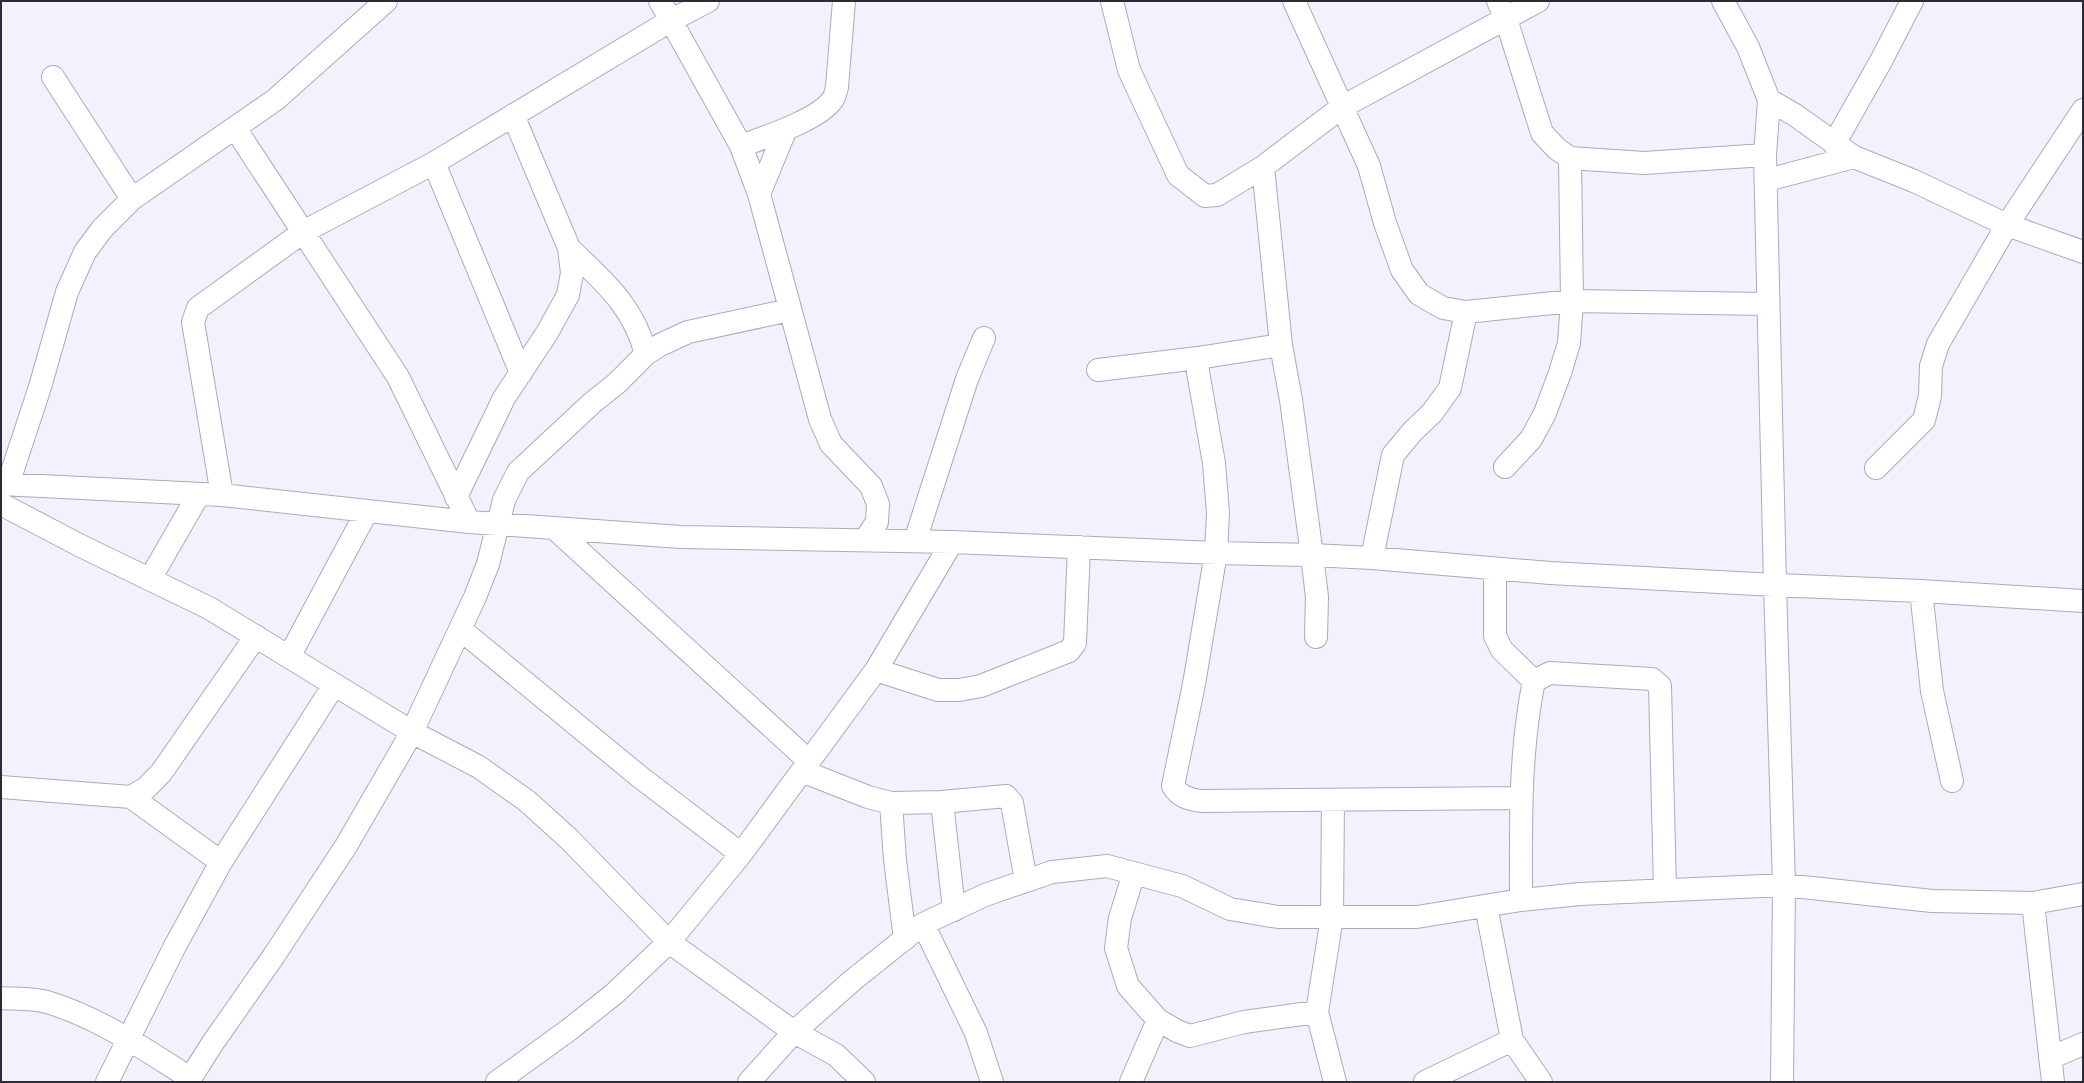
<svg xmlns="http://www.w3.org/2000/svg" width="2084" height="1083" viewBox="0 0 2084 1083" font-family="'IBM Plex Sans',sans-serif">
	<style>
		.lines { fill: none; stroke-linecap: round; stroke-linejoin: round }
		.minor-casing { stroke: #aea7c3; stroke-width: 24 }
		.minor { stroke: #fff; stroke-width: 22 }
	</style>
	<rect width="100%" height="100%" fill="#f4f1fd"/>
	<g class="lines">
		<defs>
			<path id="minor" d="M660 1 741 146 759 194 820 419 831 444 871 486 878 504 877 522 865 540
				M1112 1 1129 70 1178 175 1205 196 1217 195 1263 167 1342 107 1538 1
				M1294 1 1369 166 1385 223 1402 270 1419 294 1443 308 1466 312 1572 301 1768 304
				M1498 1 1506 19 1542 133 1557 149 1570 158 1644 163 1765 155
				M1723 1 1748 47 1769 100 1765 155 1775 585 1784 885 1782 1082
				M53 77 132 199
				M1769 100 1795 115 1854 157 1914 181 2007 225 2083 252
				M235 128 398 377 469 522
				M1834 144 1881 61 1912 1
				M741 146C765 137 819 120 833 99 835 96 836 91 837 87L844 1
				M434 163 521 373
				M1263 167 1281 345 1291 400 1312 555 1317 597 1316 637
				M1767 180 1854 157
				M759 194 786 129
				M569 248C604 282 633 305 646 354
				M1281 345 1198 358V372L1214 463 1218 513 1216 553 1194 684 1173 786C1180 797 1188 799 1201 801L1521 798
				M1098 370 1198 358
				M1505 467 1531 439 1545 413 1560 373 1569 343 1572 301 1570 158
				M1876 468 1924 420 1930 396 1931 366 1938 344 2007 225 2083 110
				M1 484 222 495 469 522 681 537 952 542 1216 553 1312 555 1372 558 1550 573 1775 585 1921 591 2083 601
				M8 484 40 387 67 292 85 252 102 229 132 199 275 100 386 1
				M222 495 193 322 198 308 303 232 434 163 670 21 708 1
				M456 497 504 398 547 333 568 295 572 273 569 248 513 115
				M1 504 79 545 209 608 412 732 479 767 527 801 569 839 669 942 794 1032 836 1055 864 1082
				M554 528 809 761
				M915 541 967 379 984 338
				M1372 558 1393 455 1413 431 1432 413 1450 388 1466 312
				M1495 569V636L1502 650 1534 681
				M150 579 199 494
				M1921 591 1932 691 1952 781
				M460 629 640 777 741 854
				M289 657 367 511
				M876 670 938 690H959L981 686 1069 651 1075 643 1079 547
				M1534 681 1550 673 1652 679 1660 686 1665 889
				M802 771 868 797 891 803 942 802 1006 796 1012 803 1026 881
				M1 787 131 797 146 788 161 773 256 636
				M131 797 221 862
				M1333 800 1332 917 1317 1012 1335 1082
				M942 802 954 910
				M891 803 895 860 905 939
				M1134 873 1120 918 1116 948 1128 986 1158 1020 1177 1031 1190 1036 1244 1022 1317 1012
				M1521 900C1521 827 1519 753 1534 681
				M2033 903 2053 1082
				M1486 906 1512 1040 1541 1082
				M923 924 976 1033 992 1082
				M1 998C15 999 33 998 47 1002 100 1018 144 1049 190 1078
				M2050 1058 2083 1044
				M107 1082 175 946 221 862 334 685
				M188 1082 212 1044 273 957 346 846 412 732 475 597 488 564 504 500 518 472 592 403 617 383 646 354 660 345 688 332 790 310
				M497 1082 570 1029 614 994 669 942 741 854 876 670 952 542
				M749 1082 794 1032 853 980 923 924 985 895 1052 872 1107 866 1182 886 1230 909 1278 917H1417L1521 900 1580 894 1784 885 1932 901 2033 903 2083 894
				M1131 1082 1158 1020
				M1425 1082 1512 1040"/>
		</defs>
		<use href="#minor" class="minor-casing"/>
		<use href="#minor" class="minor"/>
	</g>
	<rect width="2084" height="1083" fill="none" stroke="#2d2a35" stroke-width="4"/>
</svg>
